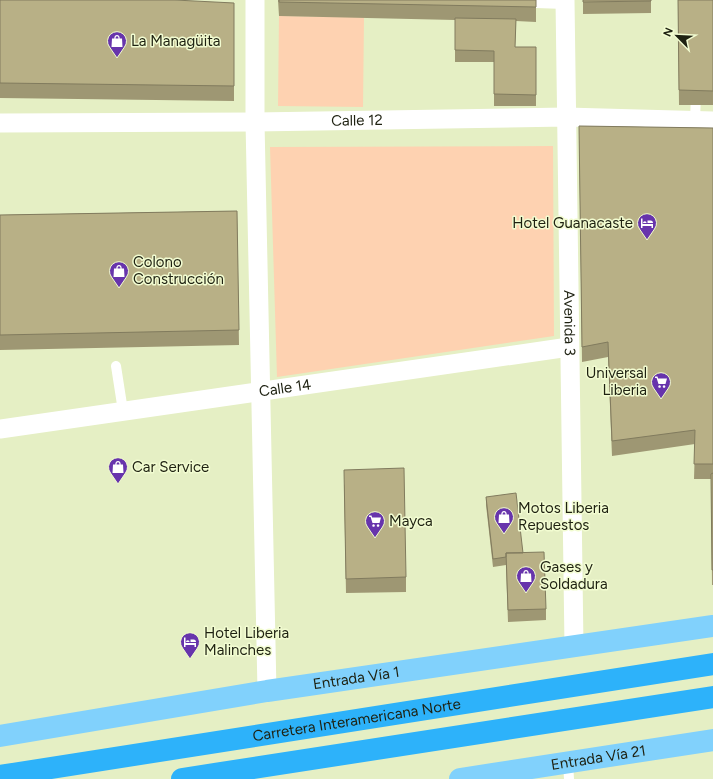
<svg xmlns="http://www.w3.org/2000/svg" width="713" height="779" viewBox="0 0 713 779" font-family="Figtree,sans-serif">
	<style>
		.green { fill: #fed2b1 }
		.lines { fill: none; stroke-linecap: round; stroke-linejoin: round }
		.lane { stroke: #fff; stroke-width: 10 }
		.street { stroke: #fff; stroke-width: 19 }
		.primary { stroke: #81d1fc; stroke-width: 22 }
		.highway { stroke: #2db2fa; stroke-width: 22 }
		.wall { fill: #9e9773 }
		.building { fill: #b8b086; stroke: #817b5e }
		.labels { text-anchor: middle; stroke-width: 3; stroke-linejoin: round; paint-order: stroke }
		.poi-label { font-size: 15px; fill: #1e2111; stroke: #f2fcd1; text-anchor: start }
		.street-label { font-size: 15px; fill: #1e2111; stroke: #f2fcd1 }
	</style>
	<rect width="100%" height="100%" fill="#e5efc4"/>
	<path class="green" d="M279 16 364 17 363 107 278 106Z
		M553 146 554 336 277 377 270 147Z"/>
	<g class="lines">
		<path class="lane" d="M536 3 565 4
			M695 121 696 93
			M116 366 123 411
			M568 762 569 779"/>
		<g class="street">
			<path d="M255 0V122L267 691"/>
			<path id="s1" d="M565 0 574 646"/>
			<path id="s2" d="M0 123 255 122 566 117 713 121"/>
			<path id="s3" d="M0 429 569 347"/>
		</g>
		<g class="primary">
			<path id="s4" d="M0 736 267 691 713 626"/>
			<path id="s5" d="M460 779 713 740"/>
		</g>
		<g class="highway">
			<path id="s6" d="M0 776 713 664"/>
			<path d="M182 779 713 697"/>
		</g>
	</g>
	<path class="wall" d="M0 0 234 3V101L0 98Z
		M278 0H536V22L516 21 515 47H536V106H494V62H455V20L279 16Z
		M583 0H651V13L583 14Z
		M678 0H713V105H679Z
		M579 126 713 128V585H712L711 479H694L695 444 612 456 608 357 582 362Z
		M237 211 239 345 0 350V215Z
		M344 484 406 577V592L346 593Z
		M486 497 523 553 546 609V620L508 622 506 565 493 567 486 505Z"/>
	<path class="building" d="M0 0H175L234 3V86L0 83Z
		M279 0H536V7L279 2Z
		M583 0H651V1L583 2Z
		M678 0H713V91L679 90Z
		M455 18 516 19 515 47H536V95L494 94V51L455 50Z
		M579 126 713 128V464H694L695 430 612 441 608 342 582 347Z
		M237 211 239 330 0 335V215Z
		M404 468 406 577 346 579 344 470Z
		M713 473V570H712L711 474Z
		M516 493 523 553H506V557L493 559 486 497Z
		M544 552 546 609 508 610 506 553Z"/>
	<defs>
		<symbol id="shop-pin" viewBox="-11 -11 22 30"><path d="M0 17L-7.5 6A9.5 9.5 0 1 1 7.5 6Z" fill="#6734ac" stroke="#f2fcd1"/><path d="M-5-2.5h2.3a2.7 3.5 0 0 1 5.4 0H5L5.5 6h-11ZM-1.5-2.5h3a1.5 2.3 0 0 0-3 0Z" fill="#fff"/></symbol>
		<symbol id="hotel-pin" viewBox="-11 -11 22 30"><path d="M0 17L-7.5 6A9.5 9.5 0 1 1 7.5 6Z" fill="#6734ac" stroke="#f2fcd1"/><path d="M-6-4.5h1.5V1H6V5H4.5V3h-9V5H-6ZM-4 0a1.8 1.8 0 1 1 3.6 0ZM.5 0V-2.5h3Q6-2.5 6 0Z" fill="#fff"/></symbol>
		<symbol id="supermarket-pin" viewBox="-11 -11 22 30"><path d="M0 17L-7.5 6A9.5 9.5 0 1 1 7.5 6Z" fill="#6734ac" stroke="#f2fcd1"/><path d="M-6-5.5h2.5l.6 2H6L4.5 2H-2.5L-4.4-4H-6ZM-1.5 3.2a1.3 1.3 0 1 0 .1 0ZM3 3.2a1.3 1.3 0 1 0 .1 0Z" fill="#fff"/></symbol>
	</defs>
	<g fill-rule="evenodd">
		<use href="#shop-pin" x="106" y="30" width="22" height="30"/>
		<use href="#hotel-pin" x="636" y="212" width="22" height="30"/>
		<use href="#shop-pin" x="108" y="260" width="22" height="30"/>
		<use href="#supermarket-pin" x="650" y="371" width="22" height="30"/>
		<use href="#shop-pin" x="107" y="456" width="22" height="30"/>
		<use href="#shop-pin" x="493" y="506" width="22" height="30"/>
		<use href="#supermarket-pin" x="364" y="510" width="22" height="30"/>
		<use href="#shop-pin" x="515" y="565" width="22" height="30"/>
		<use href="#hotel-pin" x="179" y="631" width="22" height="30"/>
	</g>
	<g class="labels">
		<g class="poi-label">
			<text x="131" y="46">La Managüita</text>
			<text x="633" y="228" text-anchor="end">Hotel Guanacaste</text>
			<text x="133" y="267">Colono<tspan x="133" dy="17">Construcción</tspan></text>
			<text x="647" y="378" text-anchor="end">Universal<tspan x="647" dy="17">Liberia</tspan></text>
			<text x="132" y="472">Car Service</text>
			<text x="518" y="513">Motos Liberia<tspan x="518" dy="17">Repuestos</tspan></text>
			<text x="389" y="526">Mayca</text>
			<text x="540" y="572">Gases y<tspan x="540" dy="17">Soldadura</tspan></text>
			<text x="204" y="638">Hotel Liberia<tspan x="204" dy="17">Malinches</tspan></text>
		</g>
		<g class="street-label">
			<text dy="5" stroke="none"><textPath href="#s2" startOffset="357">Calle 12</textPath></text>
			<text dy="5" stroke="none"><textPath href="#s1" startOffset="323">Avenida 3</textPath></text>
			<text dy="5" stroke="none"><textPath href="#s3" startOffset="288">Calle 14</textPath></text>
			<text dy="5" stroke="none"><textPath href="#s4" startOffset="361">Entrada Vía 1</textPath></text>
			<text dy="5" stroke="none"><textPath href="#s6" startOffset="361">Carretera Interamericana Norte</textPath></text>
			<text dy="5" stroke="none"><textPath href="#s5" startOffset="140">Entrada Vía 21</textPath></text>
		</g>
	</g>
	<g transform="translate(677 36) rotate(294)" stroke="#f2fcd1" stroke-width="3" paint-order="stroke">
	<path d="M0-3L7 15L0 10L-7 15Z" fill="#1e2111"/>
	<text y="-6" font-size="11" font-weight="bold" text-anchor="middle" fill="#1e2111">N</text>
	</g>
</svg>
